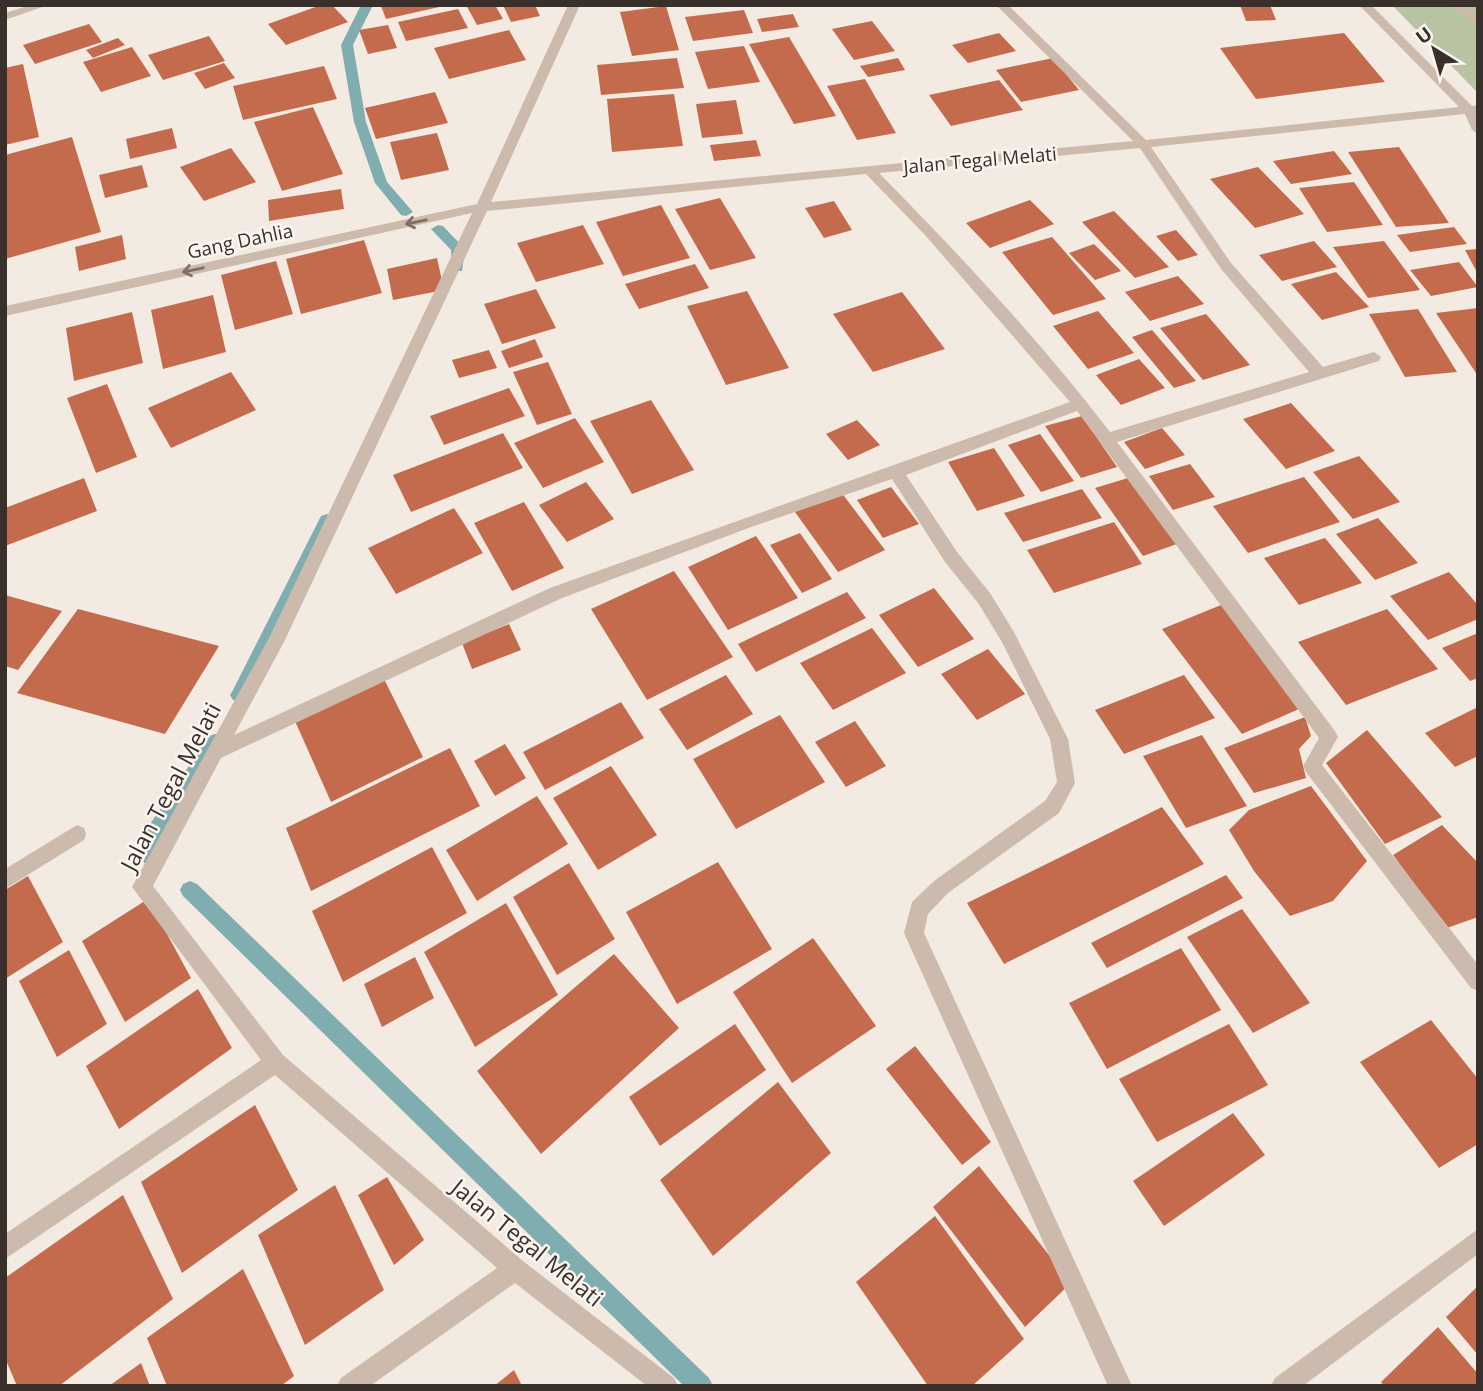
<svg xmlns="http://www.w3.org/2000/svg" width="1483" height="1391" viewBox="0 0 1483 1391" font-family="'Open Sans',sans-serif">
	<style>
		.green { fill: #b7c3a1 }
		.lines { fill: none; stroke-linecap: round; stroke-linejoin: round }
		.stream { fill: #80aeb0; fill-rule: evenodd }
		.building { fill: #c46b4e }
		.minor { fill: #ccbbac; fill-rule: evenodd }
		.oneway { stroke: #7c6f65 }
		.labels { text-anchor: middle; stroke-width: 5; stroke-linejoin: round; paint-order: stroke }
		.far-street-label { font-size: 19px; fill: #3a302b; stroke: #faf5ee }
		.street-label { font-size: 23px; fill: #3a302b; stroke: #faf5ee }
	</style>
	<rect width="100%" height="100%" fill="#f3ebe1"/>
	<path class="green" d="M1392 5H1478V91H1476Z"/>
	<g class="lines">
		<path class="stream" d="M361 5H373L353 45 366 122 387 182 413 212 406 216 401 215 375 183 354 122 341 45Z
			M438 225 443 226 465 249 462 271H452L451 250 431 229Z
			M327 514 335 520 245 700 239 703 233 700 230 695 233 690 321 516Z
			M215 734 221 736 224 742 221 748 159 844 160 857 158 863 151 866 144 863 140 842 142 836 209 736Z
			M190 881 197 884 709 1378 713 1386H684L183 896 180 890 183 884Z"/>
	</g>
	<path class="building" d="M321 5H332L348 22 286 45 268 24Z
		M448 5 386 19 381 6 385 5Z
		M466 5H495L503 19 477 25Z
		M503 5H535L540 16 511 22Z
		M1240 5H1270L1276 20 1246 21Z
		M666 6 679 50 632 56 620 12Z
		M458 9 468 28 406 41 398 22Z
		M744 10 753 33 693 41 685 17Z
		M793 14 799 27 762 32 757 19Z
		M872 21 895 51 854 60 832 29Z
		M89 24 102 42 35 64 23 45Z
		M388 25 397 48 368 54 359 30Z
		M509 30 526 60 449 79 434 48Z
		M999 33 1016 51 968 63 952 45Z
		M1344 33 1385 82 1256 99 1220 48Z
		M209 36 225 61 163 80 148 55Z
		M789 37 836 116 794 124 749 44Z
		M118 38 125 45 93 58 86 50Z
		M744 46 760 82 708 89 695 52Z
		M132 47 151 76 101 92 83 62Z
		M677 58 684 88 601 95 597 65Z
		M898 58 905 70 868 77 860 66Z
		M1053 58 1079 90 1021 102 996 70Z
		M224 63 235 78 205 89 194 73Z
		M23 64 39 137 5 145V68Z
		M324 66 337 99 243 120 233 86Z
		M865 79 896 133 857 140 827 86Z
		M999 80 1023 110 951 126 929 95Z
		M435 92 448 123 376 139 365 108Z
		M674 94 683 146 612 152 607 99Z
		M736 100 743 134 702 138 696 104Z
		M313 107 343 174 282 191 254 122Z
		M172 128 177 148 130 159 126 139Z
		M437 133 449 170 401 180 390 142Z
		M72 137 101 232 5 259V155Z
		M756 140 761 156 714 161 710 145Z
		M1399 147 1449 223 1396 227 1348 152Z
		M231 148 256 182 204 201 180 167Z
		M1334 151 1352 174 1291 184 1273 161Z
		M142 165 148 187 105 198 99 175Z
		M1258 167 1304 214 1255 228 1210 179Z
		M1354 182 1383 225 1327 232 1299 188Z
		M341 189 344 209 269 221 268 200Z
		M720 198 756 258 710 270 675 209Z
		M1030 200 1054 224 990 248 966 223Z
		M834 201 852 230 824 238 805 208Z
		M661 205 690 258 623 276 596 222Z
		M1114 211 1169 267 1135 278 1082 222Z
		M583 225 604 264 536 282 517 243Z
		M1454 227 1467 244 1410 252 1397 235Z
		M1176 230 1198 255 1178 261 1156 236Z
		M122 235 126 259 79 271 75 247Z
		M1052 237 1106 299 1053 315 1002 252Z
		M364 240 382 293 301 314 286 259Z
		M1314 241 1337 267 1282 281 1259 255Z
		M1384 241 1420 290 1368 298 1333 247Z
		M1094 244 1121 271 1095 280 1069 253Z
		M1478 249V274L1465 250Z
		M437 258 444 290 393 300 387 269Z
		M276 261 293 314 235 330 221 275Z
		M1459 262 1478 287 1431 296 1410 270Z
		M695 264 709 288 639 309 625 284Z
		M1336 272 1369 307 1322 320 1291 284Z
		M1178 276 1204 304 1150 321 1125 292Z
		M536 289 556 328 502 344 484 304Z
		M747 291 789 368 726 385 687 306Z
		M902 292 945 349 873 372 833 314Z
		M213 295 226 352 163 369 151 310Z
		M1478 308V376L1436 313Z
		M1418 309 1457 372 1405 377 1369 314Z
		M1098 311 1134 353 1088 369 1053 326Z
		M132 312 143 363 74 381 66 328Z
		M1206 314 1250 365 1203 380 1160 328Z
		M1152 330 1196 381 1174 388 1132 337Z
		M535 339 543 357 509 368 501 351Z
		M489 350 497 368 459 378 452 360Z
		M1139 359 1165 388 1121 405 1096 375Z
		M548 362 572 414 537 425 513 372Z
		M231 372 256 410 171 448 148 408Z
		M107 384 137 457 96 473 67 398Z
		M509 388 525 416 444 445 430 416Z
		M651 400 694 470 632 494 590 421Z
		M1291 403 1335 451 1286 469 1243 419Z
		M1082 416 1117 467 1081 478 1045 426Z
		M575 418 604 462 543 488 514 443Z
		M857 420 880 445 848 460 826 434Z
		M1162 428 1185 455 1145 469 1124 442Z
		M503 433 523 468 411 512 393 475Z
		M1040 434 1074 481 1041 492 1008 445Z
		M994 448 1025 496 977 511 948 462Z
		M1359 456 1400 502 1353 519 1313 472Z
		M1190 464 1215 497 1173 510 1149 476Z
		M1304 477 1340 522 1248 553 1213 506Z
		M84 478 97 511 5 546V508Z
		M1128 478 1177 544 1143 556 1095 488Z
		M586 482 614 519 567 542 539 505Z
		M891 487 919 524 883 538 857 500Z
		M1082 489 1102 518 1023 542 1004 513Z
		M841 492 885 550 838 572 795 512Z
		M524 502 564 568 512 591 474 523Z
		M454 508 483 553 396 594 368 548Z
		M1378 518 1418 563 1375 580 1336 534Z
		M1114 522 1142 564 1054 593 1027 550Z
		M800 533 832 579 802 593 770 545Z
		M756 536 798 598 728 630 688 567Z
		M1325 538 1362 583 1299 605 1264 558Z
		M674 571 733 657 647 700 591 609Z
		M1449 572 1478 605V619L1428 640 1390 596Z
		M934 588 974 639 918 667 879 615Z
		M847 592 866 618 756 672 738 644Z
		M5 595 62 611 18 670 5 666Z
		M1221 605 1299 709 1242 734 1162 629Z
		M78 609 219 646 165 734 17 693Z
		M1387 609 1438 669 1346 705 1298 642Z
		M509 624 521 650 472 669 462 643Z
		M872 628 906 673 833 710 800 663Z
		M1478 633V678L1470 681 1442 648Z
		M988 649 1025 694 977 720 941 674Z
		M726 675 753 714 687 750 659 709Z
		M1184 675 1215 718 1124 754 1095 710Z
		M384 679 423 757 331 802 295 721Z
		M621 702 644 738 545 790 523 752Z
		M1478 707V756L1455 767 1425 733Z
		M780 715 825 782 736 829 693 759Z
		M1305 717 1311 736 1299 749 1306 778 1254 793 1224 748Z
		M855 721 886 766 846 787 815 742Z
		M1367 730 1442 817 1385 844 1326 763Z
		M1202 735 1247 806 1186 828 1143 756Z
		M505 744 526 778 495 796 474 761Z
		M450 748 480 806 311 891 286 828Z
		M611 766 657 835 598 870 553 798Z
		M1311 786 1367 861 1333 901 1290 916 1254 871 1229 830 1249 810Z
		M537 796 568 844 477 901 446 850Z
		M1162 807 1204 864 1004 964 967 903Z
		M1442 825 1478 863V917L1447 928 1393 855Z
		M432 847 467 913 343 982 312 911Z
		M718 862 772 949 677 1004 626 912Z
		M569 863 615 939 557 975 513 897Z
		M1226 875 1243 898 1107 968 1091 943Z
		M28 876 63 942 5 979V890Z
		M148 899 191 978 125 1022 82 941Z
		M506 903 558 995 475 1047 424 952Z
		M1242 909 1310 1003 1253 1033 1187 937Z
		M813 938 876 1026 792 1083 733 992Z
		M1181 948 1221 1010 1107 1069 1069 1003Z
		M69 950 107 1024 57 1057 19 981Z
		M614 954 679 1028 541 1154 477 1071Z
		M415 957 434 998 382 1027 364 984Z
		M198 989 232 1048 119 1129 86 1066Z
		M1431 1020 1478 1079V1144L1439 1168 1360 1062Z
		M735 1024 766 1070 660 1146 629 1097Z
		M1229 1024 1268 1085 1157 1142 1119 1079Z
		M915 1046 991 1142 962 1165 886 1069Z
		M778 1082 831 1153 713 1256 660 1180Z
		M255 1105 298 1190 182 1273 141 1182Z
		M1233 1113 1265 1155 1164 1226 1133 1181Z
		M979 1166 1071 1283 1025 1327 933 1207Z
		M387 1177 424 1240 394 1265 358 1195Z
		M335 1185 384 1290 305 1345 258 1235Z
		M123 1195 173 1299 59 1386H17L5 1358V1278Z
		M935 1216 1024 1339 972 1386H928L856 1282Z
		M243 1269 294 1376 281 1386H167L147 1338Z
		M1478 1286V1355L1446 1317Z
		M1438 1327 1478 1374V1386H1384L1381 1382Z
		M141 1363 150 1386H109Z
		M514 1370 522 1386H494Z"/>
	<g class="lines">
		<path class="minor" d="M31 5H48L5 20V13Z
			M568 5H580L491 202 1133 141 996 5H1008L1146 140 1459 107 1359 5H1371L1472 106 1478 105V134L1472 130 1465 114 1151 147 1231 263 1323 367 1374 352 1381 357 1379 361 1117 442 1335 731 1338 737 1322 765 1478 965V991L1471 988 1306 772 1303 766 1319 738 1077 411 906 475 957 552 990 593 1014 632 1068 739 1075 783 1059 813 948 893 928 914 924 933 1132 1386H1108L904 933 912 902 934 881 1045 801 1057 782 1050 739 1002 642 978 603 945 562 892 479 754 526 562 598 221 758 153 886 283 1055 523 1261 674 1378 678 1386H647L515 1283 370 1386H337L341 1378 497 1268 275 1075 5 1259V1234L261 1060 132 887 269 638 472 213 5 316V306L477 204ZM1140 148 1221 269 1309 372 1110 432C1040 341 960 255 879 173ZM866 174 925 235 1070 402 550 588 234 735 284 642 487 211Z
			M1451 5H1463L1478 17V26Z
			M77 825 84 828 86 834 84 840 5 889V869Z
			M1478 1229V1254L1303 1386H1271L1275 1378Z"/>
	</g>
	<defs><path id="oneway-shaft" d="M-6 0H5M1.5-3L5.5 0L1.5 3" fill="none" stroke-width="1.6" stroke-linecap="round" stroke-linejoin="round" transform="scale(1.75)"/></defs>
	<g class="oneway">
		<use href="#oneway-shaft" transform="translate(416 222) rotate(168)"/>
		<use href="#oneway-shaft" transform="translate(193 270) rotate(168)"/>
	</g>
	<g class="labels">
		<g class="far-street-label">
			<text transform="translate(980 160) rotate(-5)" y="7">Jalan Tegal Melati</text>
			<text transform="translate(240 241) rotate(-12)" y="7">Gang Dahlia</text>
		</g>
		<g class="street-label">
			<text transform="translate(171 787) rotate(-62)" y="8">Jalan Tegal Melati</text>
			<text transform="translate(527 1243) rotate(39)" y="8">Jalan Tegal Melati</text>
		</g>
	</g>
	<rect width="1483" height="1391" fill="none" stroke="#3a302b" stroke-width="14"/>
	<g transform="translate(1434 49) rotate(323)" stroke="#faf5ee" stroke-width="5" paint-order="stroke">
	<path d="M0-5L12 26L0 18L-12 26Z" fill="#3a302b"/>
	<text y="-10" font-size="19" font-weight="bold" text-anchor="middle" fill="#3a302b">U</text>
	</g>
</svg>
